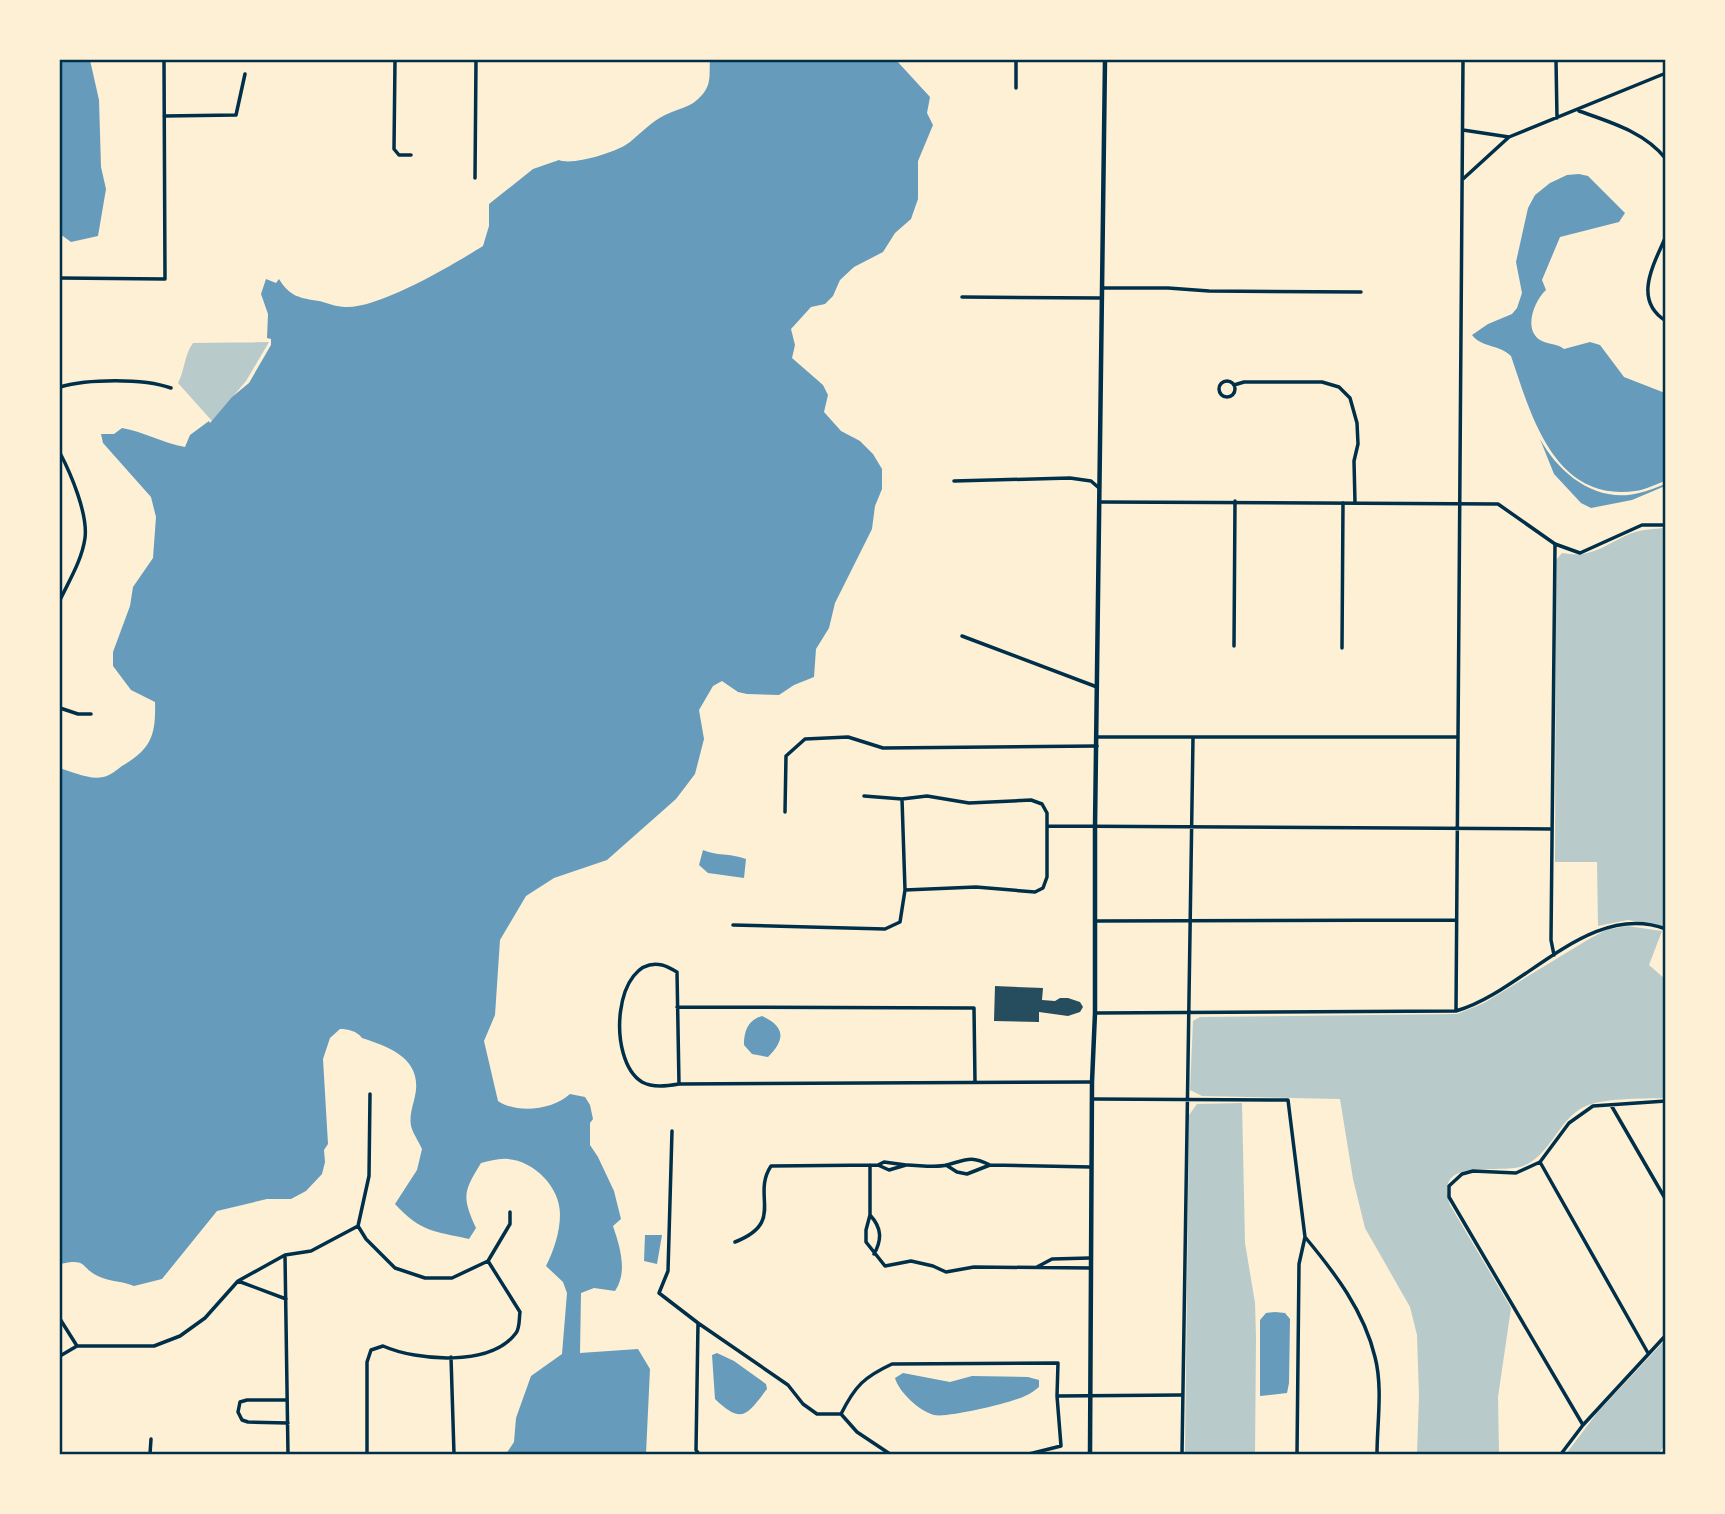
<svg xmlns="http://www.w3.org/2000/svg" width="1725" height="1514" viewBox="0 0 1725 1514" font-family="'PT Sans',sans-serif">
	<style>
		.green { fill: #b9caca }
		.water { fill: #669bbc }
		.building { fill: #264d5e }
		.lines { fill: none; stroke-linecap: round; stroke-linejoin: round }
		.minor { stroke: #003049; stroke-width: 3.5 }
		.tertiary { stroke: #003049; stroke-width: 3.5 }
		.secondary { stroke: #003049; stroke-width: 4.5 }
		.neatline { fill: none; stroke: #003049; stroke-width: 2.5 }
	</style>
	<rect width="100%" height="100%" fill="#fdf0d5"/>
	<path class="green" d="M269 342 246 381 212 421 178 383C185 370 184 355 193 343Z
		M1665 528V927L1628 920 1598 926 1597 862H1555L1556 560 1562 553C1593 559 1605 544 1632 533 1643 529 1654 529 1665 528Z
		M1627 926 1662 931 1649 965 1665 979V1098C1642 1099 1600 1097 1580 1109 1557 1124 1549 1156 1523 1166 1499 1175 1432 1155 1450 1205L1511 1308 1498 1397 1499 1453 1417 1454 1419 1396 1417 1335 1410 1307 1365 1228 1353 1179 1340 1099 1202 1096 1190 1090 1193 1021 1200 1017 1457 1014 1484 1003 1589 939 1606 930Z
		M1242 1103 1245 1243 1255 1303 1256 1337 1255 1454H1185L1189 1115 1197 1104Z
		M1665 1340V1445L1658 1454H1566L1597 1413Z"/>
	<path class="water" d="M60 60H90L99 100 101 167 106 189 98 236 71 242 60 234Z
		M710 60H896L930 97 927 113 933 125 918 161V199L911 219 895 233 883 252 854 267 840 280 833 296 825 304 811 307 791 329 795 345 792 358 823 385 828 395 824 412 841 431 860 441 873 454 882 469V489L875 506 872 529 835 603 829 628 816 649 814 677 794 685 779 695 747 694 738 692 722 681 713 686 699 710 704 739 695 774 676 799 607 860 554 878 526 896 500 940 495 1015 484 1041 498 1101C517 1114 553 1110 570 1094L585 1097 590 1105 593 1119 590 1123V1145L598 1157 614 1191 621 1219 613 1226C620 1247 628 1272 615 1291L594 1288 581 1293 580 1353 638 1349 650 1369 646 1454H506L514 1442 516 1418 531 1376 562 1354 567 1293 563 1282 546 1266C554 1250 560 1232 560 1214 560 1187 534 1161 508 1159 499 1158 490 1161 481 1163 463 1192 462 1197 476 1228L469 1239C433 1231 421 1232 395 1204L417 1170 422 1149C419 1142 414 1135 412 1129 408 1118 413 1106 415 1096 423 1059 390 1047 362 1038 357 1031 348 1029 340 1029L330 1038 323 1059 328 1144 324 1150 325 1162 322 1174 306 1191 291 1199H267L217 1211 162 1279 134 1286C123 1281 111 1282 100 1277 80 1269 89 1257 60 1264V768C72 772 90 780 103 777 109 776 117 770 122 766 151 749 156 736 155 702L131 690 113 666V652L130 606 133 587 153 558 156 517 151 497 103 443 101 434H114L122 428C144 432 163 443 185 447L190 435 209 421 210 423 232 397 249 383 271 345V339L267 338 268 314 261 294 266 279 276 283 279 279C290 297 300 298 319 301 327 303 337 307 345 307 379 309 454 264 483 246L489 226V204L533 169 559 160C572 166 618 152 630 142 642 132 651 122 665 115 679 108 691 108 702 95 712 84 709 73 710 60Z
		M1579 174 1588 176 1625 213 1619 222 1560 237 1542 280 1546 290C1534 301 1522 331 1542 341 1550 345 1556 343 1564 349L1590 342 1600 345 1624 377 1665 393V481C1656 484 1645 490 1635 491 1554 502 1531 415 1511 356 1499 344 1482 348 1472 335L1488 324 1512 314 1517 308 1522 293 1516 262 1528 208 1535 195 1550 183 1567 175Z
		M1540 439C1559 474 1597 504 1639 493 1648 491 1657 487 1665 484V486L1632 500 1591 508 1581 503 1554 474Z
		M703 850C715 856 731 853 746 859L744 878 708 873 699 865Z
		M762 1016C786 1027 785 1040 768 1057L752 1054 744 1045C744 1031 748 1020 762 1016Z
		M645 1235H662L657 1264 644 1261Z
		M1275 1312 1285 1313 1290 1319 1289 1383 1287 1393 1260 1396V1320L1266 1313Z
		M717 1353 734 1361 766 1384 767 1389C747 1415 742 1425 715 1399L712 1355Z
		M903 1373 950 1382 972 1376 1028 1377 1039 1380V1387C1035 1390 1030 1394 1025 1396 1011 1403 948 1418 934 1415 919 1411 899 1392 895 1378Z"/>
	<path class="building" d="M995 986 1043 988 1042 1000 1055 1001 1060 998H1068L1080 1002 1083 1007 1080 1012 1068 1016 1039 1012V1022L994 1021Z"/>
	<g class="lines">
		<path class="minor" d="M395 60 394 149 399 155H411
			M1016 60V88
			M1556 60 1557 118
			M1579 111C1610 122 1645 132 1666 159
			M164 116 236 115 245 74
			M1463 130 1509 137
			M475 178 476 60
			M1463 179 1509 137 1666 73
			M1666 236C1654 264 1632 300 1666 321
			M60 278 165 279 164 60
			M1103 288H1168L1209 291 1361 292
			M962 297 1101 298
			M1219 389a8 8 0 1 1 16 0a8 8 0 1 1-16 0Z
			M1234 385 1244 382H1322L1339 387 1350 398 1357 423 1358 444 1354 461 1355 503
			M60 387C87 379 143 378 171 388
			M60 453C71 474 88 514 85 538 82 560 69 581 60 600
			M954 481 1070 478 1091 481 1099 488
			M962 636 1097 687
			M1234 646 1235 501
			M1342 648 1343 503
			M60 708 78 714H91
			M1097 737H1458
			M864 796 902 799 927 796 969 803 1031 800 1042 804 1047 813V877L1043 888 1035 892 976 887 905 890
			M785 812 786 756 805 739 848 737 883 748 1097 746
			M1048 826 1552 829
			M1096 921 1456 920
			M733 925 885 929 900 922 905 890 902 799
			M1554 955 1551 940 1555 544
			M677 1007 974 1008 975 1082
			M1456 1011 1463 60
			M1095 1013 1456 1011C1524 992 1589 900 1666 929
			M679 1084 677 972C673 970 667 966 662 965 614 955 606 1060 642 1082 653 1088 667 1086 679 1084L1091 1082
			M1093 1099 1288 1100 1305 1237 1299 1264 1297 1454
			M1611 1105 1666 1200
			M672 1131 668 1271 659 1293 698 1323 788 1385 803 1404 817 1414H841L857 1432 890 1454
			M1540 1162 1648 1353
			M870 1165V1215L866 1230V1242L885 1266 911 1261 933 1266 946 1272 974 1267 1091 1268
			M907 1165C919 1165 935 1168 947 1165 966 1160 970 1155 990 1165
			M946 1165 957 1172 967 1174 990 1165 1091 1167
			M870 1215C882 1228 882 1240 874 1254
			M358 1226 366 1239 395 1268 425 1278H452L488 1261 510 1224V1212
			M1305 1237C1335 1273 1364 1311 1375 1357 1383 1388 1377 1424 1377 1454
			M735 1242C786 1222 751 1196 771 1166L878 1165 884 1162 906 1165 889 1170 878 1165
			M285 1255 288 1454
			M1037 1267 1052 1259 1090 1258
			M238 1281 285 1255 311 1251 358 1226 369 1176 370 1094
			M60 1319 77 1346
			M698 1323 696 1450 699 1454
			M60 1356 77 1346H154L180 1336 205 1318 238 1281 286 1299
			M451 1357 454 1454
			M1057 1396 1181 1395
			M287 1400H247L240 1402 238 1412 242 1420 248 1422 288 1423
			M841 1414C855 1386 864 1377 892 1364L1058 1363 1057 1396 1061 1446 1029 1454
			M1583 1425 1449 1197V1186L1462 1174 1473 1171 1516 1173 1540 1162 1569 1123 1593 1106 1666 1101
			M150 1454 151 1439
			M367 1454V1362L371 1350 383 1346C417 1361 491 1367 516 1333 520 1328 519 1318 520 1312L488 1261
			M1182 1454 1193 738
			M1561 1454 1583 1425 1666 1335
			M1663 1454 1666 1451"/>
		<path class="tertiary" d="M1100 502 1498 504 1555 544 1580 553 1642 525H1666"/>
		<path class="secondary" d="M1090 1454 1092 1082 1095 1013V827L1105 60"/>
	</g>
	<rect width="1725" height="1514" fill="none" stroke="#fdf0d5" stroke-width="122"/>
	<rect x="61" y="61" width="1603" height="1392" class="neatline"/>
</svg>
